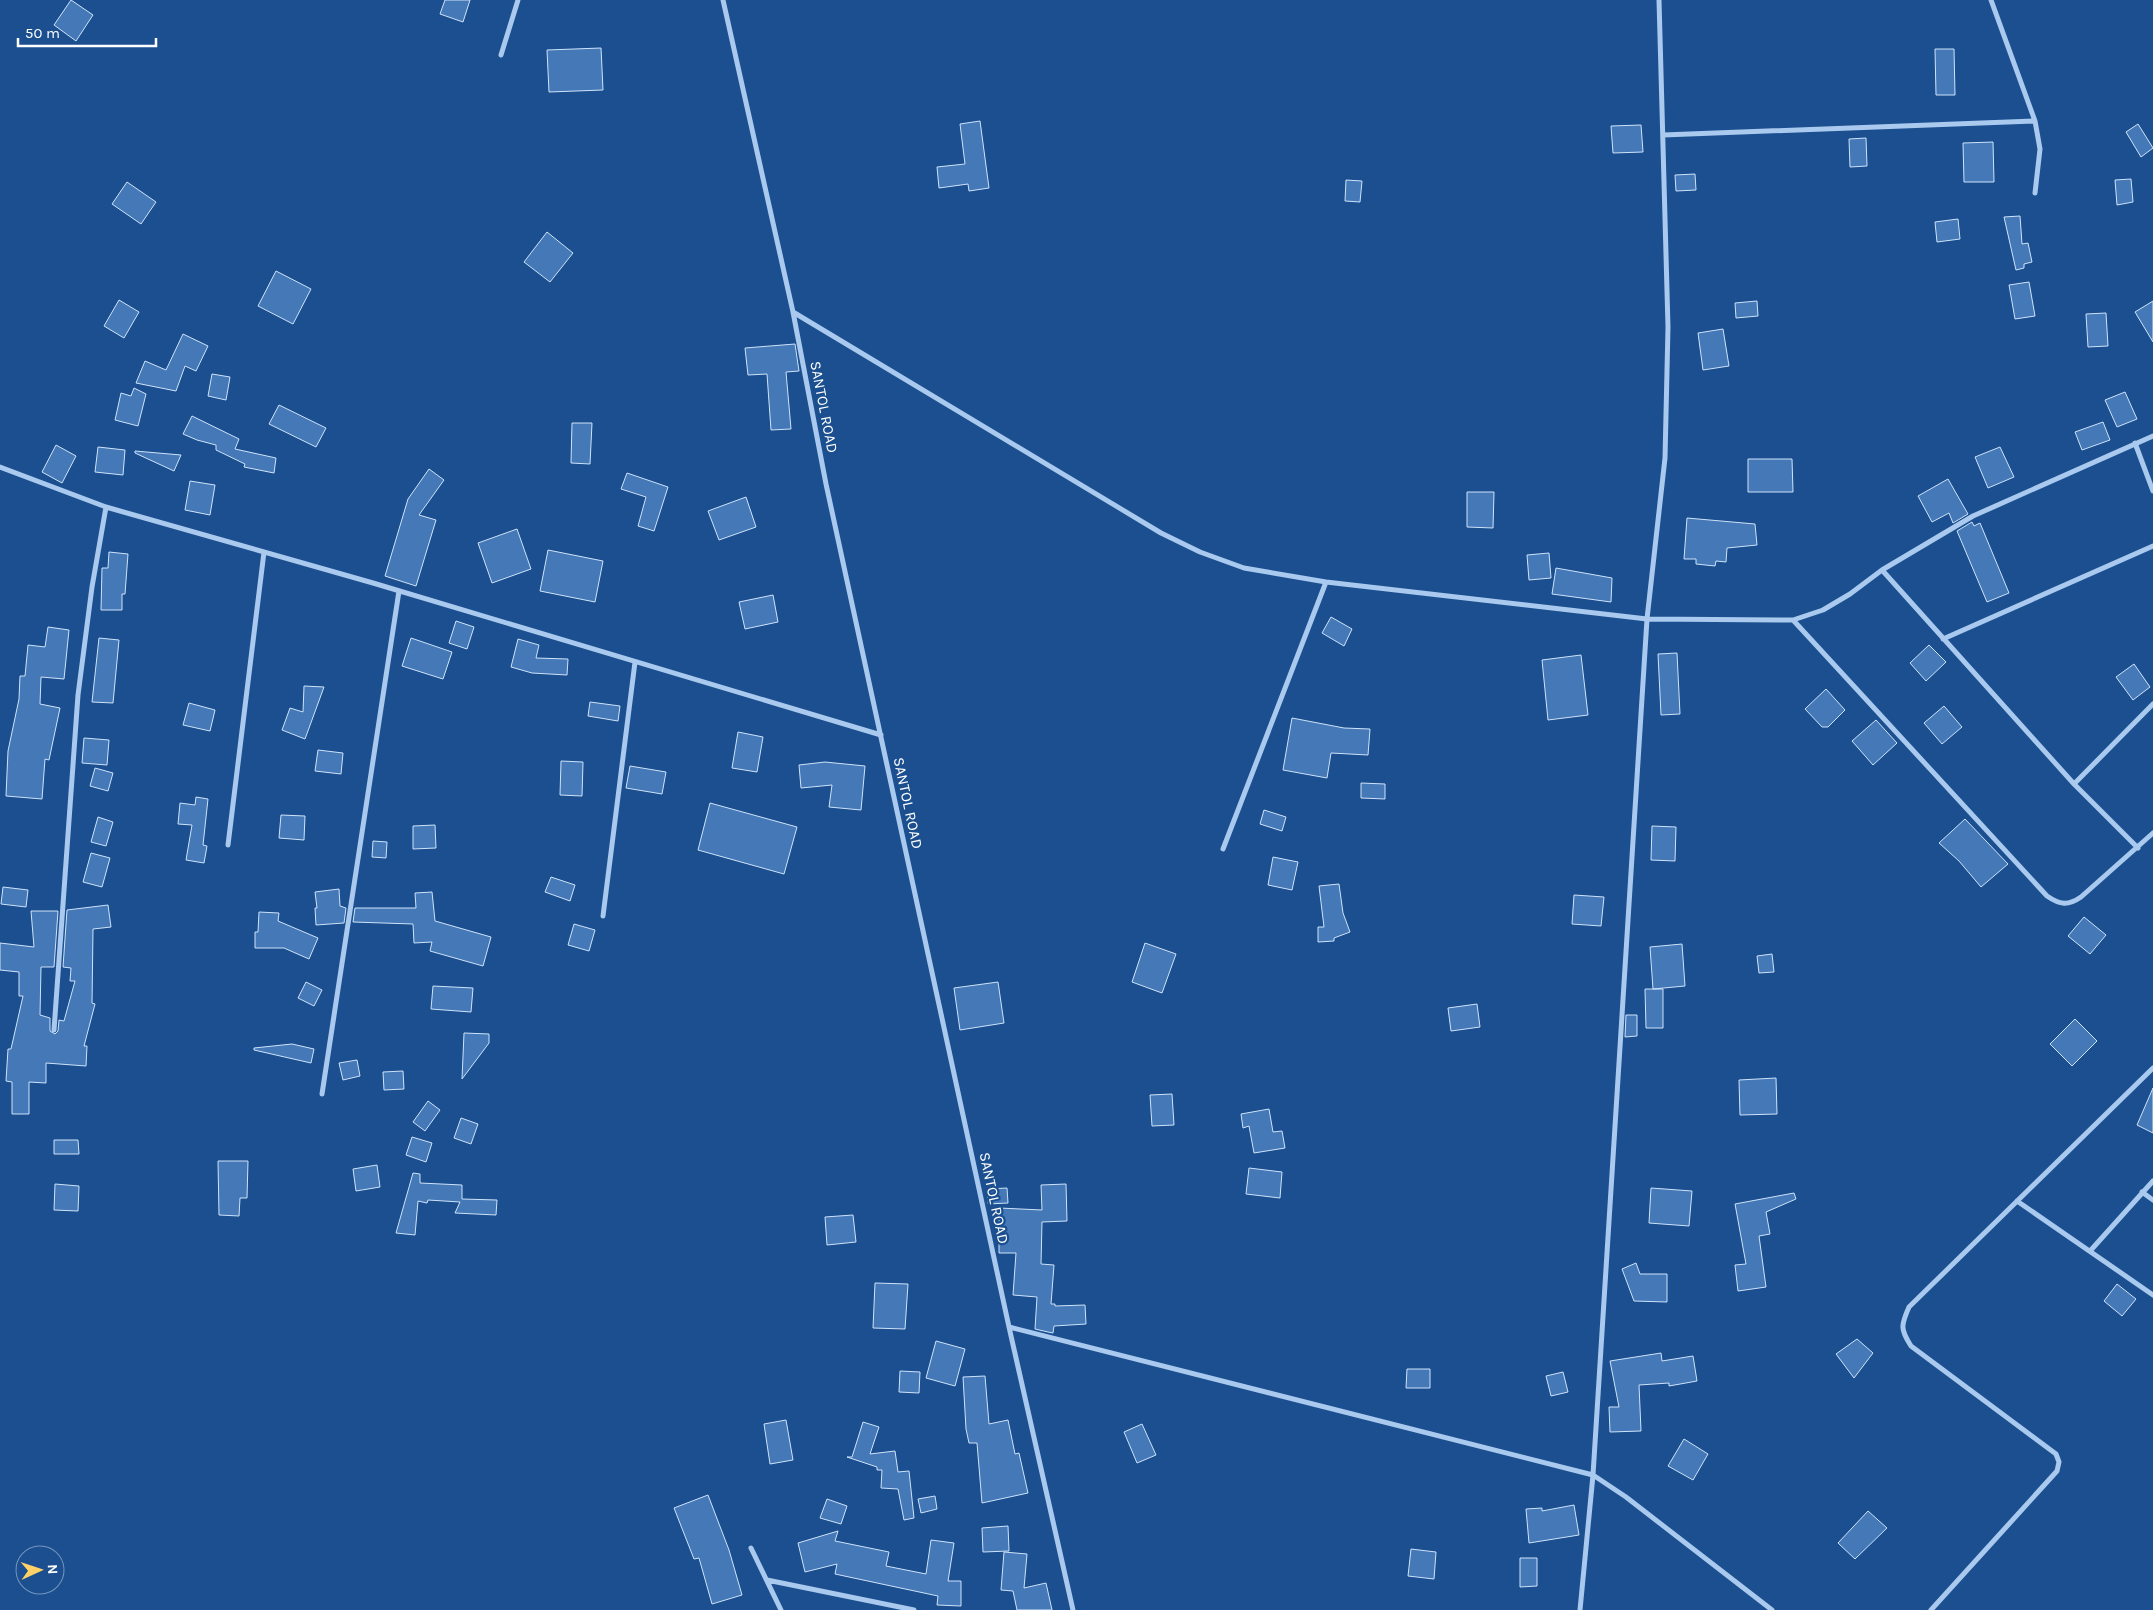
<svg xmlns="http://www.w3.org/2000/svg" width="2153" height="1610" viewBox="0 0 2153 1610" font-family="Karla,sans-serif">
	<style>
		.building { fill: #4478b7; stroke: #cfe3fa }
		.lines { fill: none; stroke-linecap: round; stroke-linejoin: round }
		.street { stroke: #a9c9ee; stroke-width: 5 }
		.labels { text-anchor: middle; stroke-width: 4.5; stroke-linejoin: round; paint-order: stroke }
		.street-label { font-size: 15px; fill: #fff; stroke: #1b4f8f }
	</style>
	<rect width="100%" height="100%" fill="#1b4f8f"/>
	<path class="building" d="M71 0 93 15 76 41 54 25Z
		M445 0H470L463 22 440 14Z
		M601 48 603 90 549 92 547 50Z
		M1935 49H1954L1955 95H1936Z
		M980 121 989 188 969 191 968 184 939 188 937 167 965 164 960 124Z
		M2138 124 2153 148 2141 157 2126 132Z
		M1641 125 1643 152 1613 153 1611 126Z
		M1866 138 1867 166 1850 167 1849 139Z
		M1993 142 1994 182H1964L1963 143Z
		M1695 174 1696 190 1676 191 1675 175Z
		M2131 179 2133 202 2117 205 2115 180Z
		M1346 180 1362 181 1360 202 1345 201Z
		M127 182 156 202 141 224 112 204Z
		M2020 216 2022 244 2028 243 2032 262 2024 264V268L2016 270 2004 217Z
		M1958 219 1960 239 1937 242 1935 222Z
		M547 232 573 253 550 282 524 262Z
		M276 271 311 289 293 324 258 306Z
		M2029 282 2035 316 2015 319 2009 285Z
		M119 300 139 312 124 338 104 326Z
		M1757 301 1758 316 1736 318 1735 303Z
		M2153 301V342L2135 312Z
		M2106 313 2108 346 2088 347 2086 314Z
		M1723 329 1729 366 1703 370 1698 333Z
		M183 334 208 346 196 371 185 366 176 391 136 383 145 361 166 370Z
		M795 344 799 371 786 372 791 429 771 430 767 374 748 375 745 348Z
		M212 374 230 377 226 400 208 396Z
		M134 388 146 394 138 426 115 420 121 393 131 396Z
		M2125 392 2137 419 2117 427 2105 400Z
		M279 405 326 428 316 447 269 424Z
		M192 416 239 439 235 449 276 458 274 473 244 467 245 464 216 450V445L197 440 183 434Z
		M2103 422 2110 440 2082 450 2075 432Z
		M572 423H592L590 464 571 463Z
		M56 445 76 456 62 483 42 472Z
		M98 447 125 450 123 475 95 472Z
		M2000 447 2014 477 1988 488 1975 457Z
		M135 451 181 455 174 471 135 453Z
		M1748 459H1792L1793 492H1748Z
		M429 469 444 480 419 515 436 520 416 586 385 576 408 499Z
		M627 473 668 487 654 531 638 526 646 497 621 489Z
		M1948 479 1968 514 1953 523 1949 513 1932 522 1918 496Z
		M190 481 215 485 210 515 185 510Z
		M1467 492H1494L1493 528 1467 527Z
		M746 497 756 527 719 540 708 511Z
		M1687 518 1755 524 1757 545 1727 548 1726 562 1716 561 1715 566 1696 564V559H1684Z
		M1972 522 1974 526 1980 523 2009 593 1987 602 1957 531Z
		M517 529 531 569 492 583 478 543Z
		M548 550 603 561 595 602 540 591Z
		M109 552 128 554 125 594H122V610H101L102 568H108Z
		M1549 553 1551 578 1529 580 1527 555Z
		M1556 568 1612 578 1611 602 1552 594Z
		M773 595 778 622 745 629 739 602Z
		M1331 617 1352 629 1344 646 1322 633Z
		M456 621 474 627 467 649 449 643Z
		M48 627 69 630 64 679 41 677 40 704 60 708 49 760 45 759 42 799 6 796 8 751 19 699 20 676H25L28 645 45 647Z
		M99 638 119 640 113 703 92 702Z
		M411 638 452 652 443 679 402 666Z
		M518 639 539 645 536 658 568 659 567 675 532 673 511 667Z
		M1929 645 1946 662 1926 681 1910 663Z
		M1677 653 1680 714 1661 715 1658 654Z
		M1581 655 1588 715 1548 720 1542 660Z
		M2134 664 2150 687 2133 700 2116 677Z
		M304 686 324 687 305 739 282 730 290 708 303 712Z
		M1826 689 1845 710 1828 727H1822L1805 709Z
		M590 702 620 706 618 721 588 716Z
		M189 703 215 710 210 731 183 725Z
		M1944 706 1962 727 1942 744 1924 723Z
		M1292 718 1344 728 1370 729 1368 755 1331 753 1327 778 1283 770Z
		M1876 720 1897 743 1873 765 1852 741Z
		M738 732 763 737 757 772 732 768Z
		M84 738 109 740 107 765 82 763Z
		M318 750 343 753 341 774 315 771Z
		M561 761 583 762 582 796 560 795Z
		M825 762 865 766 861 810 829 807 832 785 801 788 799 765Z
		M630 766 666 772 662 794 626 788Z
		M95 768 113 773 108 791 90 786Z
		M1361 783 1385 784V799L1361 798Z
		M196 797 208 799 203 845 207 846 204 863 186 860 192 825 178 824 180 803 195 805Z
		M710 803 797 827 784 874 698 850Z
		M1264 810 1286 817 1282 831 1260 824Z
		M281 815 305 816 304 840 279 838Z
		M98 817 113 822 106 846 91 842Z
		M1965 819 2008 864 1981 887 1959 861 1939 843Z
		M435 825 436 848 413 849V826Z
		M1652 826 1676 827 1675 861 1651 860Z
		M373 841 387 842 386 858 372 857Z
		M91 853 110 858 102 887 83 882Z
		M1273 857 1298 862 1292 890 1268 885Z
		M551 877 575 885 570 901 545 892Z
		M1339 884 1343 913 1350 932 1334 938V941L1318 942V927H1324L1319 886Z
		M3 887 28 890 26 907 1 904Z
		M339 889 340 906 346 908 344 923 316 925 315 908H317L315 892Z
		M432 892 435 921 491 937 483 966 430 951 432 942 414 943 413 924 353 922 355 908H416L415 893Z
		M1574 895 1604 897 1601 926 1572 924Z
		M108 905 111 927 93 929 92 1003 95 1004 84 1046H87L86 1066 46 1063V1083L29 1082V1114H12V1082L6 1081 8 1049H11L23 996H19V972L0 970V943L34 947 31 911H58L54 967H41L40 1015 50 1018V1031L55 1034 58 1031 59 1020 64 1021 75 981H70L71 968 63 967 67 910Z
		M259 912 279 913 278 921 318 938 309 959 284 948H255V932H258Z
		M2084 917 2106 935 2090 954 2068 936Z
		M574 924 595 930 589 951 568 945Z
		M1145 943 1176 954 1162 993 1132 982Z
		M1682 944 1685 986 1653 989 1650 947Z
		M1772 954 1774 972 1759 973 1757 956Z
		M306 982 322 990 314 1006 298 998Z
		M998 982 1004 1023 960 1030 954 988Z
		M433 986 473 988 471 1012 431 1009Z
		M1645 989H1663V1028H1646Z
		M1477 1004 1480 1027 1451 1031 1448 1008Z
		M1626 1015H1637V1036L1625 1037Z
		M2075 1019 2097 1041 2072 1066 2050 1044Z
		M464 1033 489 1034V1043L462 1079Z
		M292 1044 314 1049 311 1063 254 1050V1048Z
		M357 1060 360 1076 343 1080 339 1063Z
		M403 1071 404 1089 384 1090 383 1072Z
		M1776 1078 1777 1114 1740 1115 1739 1080Z
		M2153 1088V1133L2137 1125Z
		M1172 1094 1174 1125 1152 1126 1150 1095Z
		M428 1101 440 1110 425 1131 413 1122Z
		M1269 1109 1273 1132 1282 1131 1285 1148 1254 1153 1249 1126 1243 1128 1241 1114Z
		M461 1118 478 1124 471 1144 454 1138Z
		M412 1137 432 1143 426 1162 406 1155Z
		M54 1140H78L79 1154H54Z
		M218 1161H248L247 1198H240L239 1216 219 1215Z
		M377 1165 380 1187 356 1191 353 1169Z
		M1249 1168 1282 1172 1280 1198 1246 1194Z
		M413 1173 420 1174V1183L462 1185V1199L497 1200 496 1215 455 1213 460 1202 428 1200 427 1203 418 1201 415 1235 396 1233Z
		M55 1184 79 1186 78 1211 54 1210Z
		M1066 1184 1067 1221 1042 1222 1041 1264 1054 1265 1051 1304H1055V1306L1085 1305 1086 1324 1054 1326 1053 1333 1048 1332 1035 1329 1037 1297 1013 1295 1016 1253H999V1208L1042 1210 1041 1185Z
		M1007 1188 1008 1203 988 1204V1189Z
		M1651 1188 1692 1191 1689 1226 1649 1223Z
		M1794 1193 1796 1199 1766 1212 1770 1234 1759 1236 1766 1287 1738 1291 1735 1265 1746 1264 1735 1204Z
		M853 1215 856 1242 827 1245 825 1217Z
		M1636 1263 1640 1274H1667V1302L1634 1301 1622 1269Z
		M875 1283 908 1284 905 1329 873 1328Z
		M2117 1284 2136 1299 2122 1316 2104 1301Z
		M1857 1339 1873 1353 1854 1378 1836 1354Z
		M936 1341 965 1349 955 1386 926 1378Z
		M1661 1353 1662 1361 1693 1356 1697 1381 1669 1386V1383L1639 1385 1641 1431 1610 1432 1609 1407H1619L1610 1361Z
		M1407 1369H1430V1388H1406Z
		M900 1371 920 1372 919 1393 899 1392Z
		M1563 1372 1568 1392 1551 1396 1546 1376Z
		M985 1376 989 1424 1008 1420 1015 1454 1019 1453 1028 1493 982 1503 977 1443H969L966 1429 963 1377Z
		M786 1420 793 1460 770 1464 764 1424Z
		M863 1422 879 1427 870 1454 895 1451 898 1472 909 1471 914 1518 904 1520 898 1489 881 1488 882 1470H877V1467L847 1457H852Z
		M1142 1424 1156 1455 1137 1463 1124 1432Z
		M1684 1439 1708 1454 1693 1480 1668 1466Z
		M708 1495 729 1550 742 1595 712 1604 699 1558 694 1559 674 1508Z
		M935 1496 937 1509 921 1513 918 1499Z
		M827 1499 847 1506 841 1524 820 1518Z
		M1574 1505 1579 1535 1529 1543 1526 1509 1542 1508V1511Z
		M1868 1511 1887 1528 1855 1559 1838 1543Z
		M1008 1526 1009 1551 983 1552 982 1528Z
		M838 1531 835 1541 889 1552 886 1566 926 1574 931 1540 954 1543 948 1581H961V1606L937 1605 938 1596 835 1574 837 1564 805 1572 798 1543Z
		M1411 1549 1436 1552 1434 1579 1408 1576Z
		M1004 1552 1027 1554 1024 1588 1046 1583 1052 1610H1017L1013 1591 1001 1590Z
		M1520 1558H1537V1586L1520 1587Z"/>
	<g class="lines">
		<path class="street" d="M723 0 793 312 826 484 1009 1327 1073 1610
			M1991 0 2035 121 2040 149 2035 193
			M501 55 518 0
			M1663 135 2035 121
			M793 312 1161 533 1200 552 1244 568 1326 582 1647 619 1793 620 2047 896C2060 905 2068 906 2081 897L2153 833
			M2135 443 2153 491
			M0 467 106 507 373 583 881 735
			M1882 570 2074 784 2138 848
			M1793 620 1823 610 1850 594 1882 570 1973 516 2153 436
			M1943 639 2153 546
			M2074 784 2153 704
			M228 845 264 552
			M1223 849 1326 582
			M603 916 635 662
			M54 1030 78 695 92 587 106 507
			M322 1094 399 591
			M2142 1192 2153 1200
			M2017 1201 2153 1295
			M2091 1250 2153 1181
			M1009 1327 1593 1475 1626 1497 1772 1610
			M751 1548 781 1610
			M767 1580 914 1610
			M1580 1610 1593 1475 1647 619 1665 458 1668 327 1659 0
			M1931 1610 2057 1471 2059 1462 2056 1454 1911 1346C1900 1329 1901 1325 1909 1307L2153 1068"/>
	</g>
	<g class="labels">
		<g class="street-label">
			<text transform="translate(824 407) rotate(79)" y="5">SANTOL ROAD</text>
			<text transform="translate(908 803) rotate(78)" y="5">SANTOL ROAD</text>
			<text transform="translate(994 1198) rotate(78)" y="5">SANTOL ROAD</text>
		</g>
	</g>
	<g transform="translate(40 1570) rotate(87)"><circle r="24" fill="#1b4f8f" stroke="#7695bc"/>
	<path d="M0-4L9 19L0 12L-9 19Z" fill="#ffd166"/>
	<text y="-8" font-size="14" font-weight="bold" text-anchor="middle" fill="#ffffff">N</text>
	</g>
	<path d="M18 38v8h138v-8" fill="none" stroke="#ffffff" stroke-width="2.5"/>
	<text x="25" y="38" font-size="15" fill="#ffffff" stroke="#1b4f8f" stroke-width="4" paint-order="stroke">50 m</text>
</svg>
